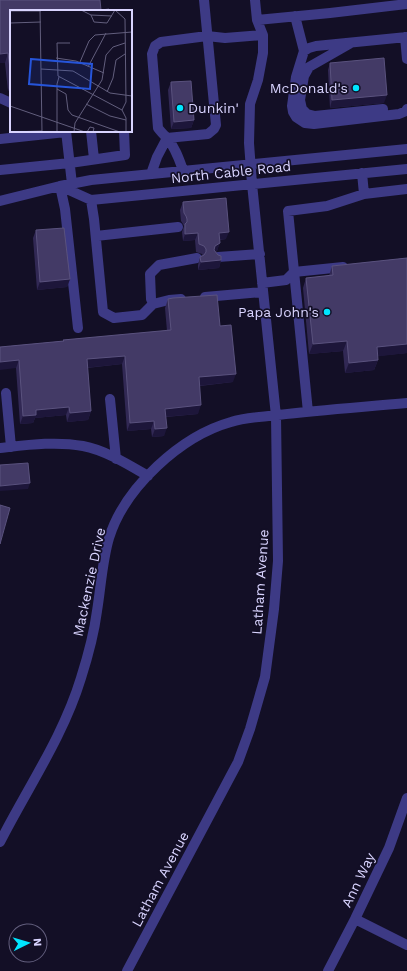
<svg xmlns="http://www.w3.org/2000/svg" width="407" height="971" viewBox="0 0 407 971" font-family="'Work Sans',sans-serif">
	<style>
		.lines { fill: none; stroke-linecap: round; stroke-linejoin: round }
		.minor { stroke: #3d3a85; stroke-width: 10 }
		.wall { fill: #312854 }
		.shaded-wall { fill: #1d163a }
		.building { fill: #433a66; stroke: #5a527e }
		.poi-dot { fill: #00e5ff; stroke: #130f26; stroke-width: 1.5 }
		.labels { text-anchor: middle; stroke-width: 3.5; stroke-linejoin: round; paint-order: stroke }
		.poi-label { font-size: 14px; fill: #d9d4ff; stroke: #130f26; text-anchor: end }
		.street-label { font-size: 14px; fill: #d9d4ff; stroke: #130f26 }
		.inset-road { fill: none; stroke: #625e7d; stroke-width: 1 }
		.view { fill: #2655da; fill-opacity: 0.15; stroke: #2655da; stroke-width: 2 }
		.inset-edge { fill: none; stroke: #d9d4ff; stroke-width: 2 }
	</style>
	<rect width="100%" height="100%" fill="#130f26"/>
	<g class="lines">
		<path class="minor" d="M295 16 304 51 296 77 292 106 293 112 296 117 305 123 314 124 399 114 406 111 407 109
			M257 20 330 13 407 4
			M405 37 407 59
			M351 43 309 67 304 76 300 100 302 109 307 114 315 116 383 109
			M304 51 309 48 316 46 407 37
			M0 98 11 103
			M66 131 72 184
			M91 131 94 159
			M167 138 208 134 214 129 216 125 204 0
			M0 139 66 132
			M0 170 70 163 125 155 124 131
			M183 170C179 159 175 147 167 138 164 135 161 132 158 128L152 54 155 46 161 42 207 36 225 38 263 35
			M362 173 364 194
			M151 174 157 157 167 138
			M60 186 91 200 407 169
			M60 186 65 209 78 328
			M91 200 94 219 103 312 114 318 142 315 153 304 169 300 181 299
			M0 201 60 186 91 180 407 149
			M96 236 178 227
			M218 257 260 254
			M262 283 286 280 294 272 343 267
			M205 297 263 292
			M153 304 151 299 150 274 159 265 197 258
			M6 393 11 447
			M110 399 116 459
			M308 412 288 211 327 206 364 194 407 189
			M0 448C27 445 56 441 83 446 105 450 129 465 148 476
			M0 842C28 787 63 737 81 678 88 656 94 634 97 611 101 587 102 562 109 538 125 487 181 436 231 422 246 417 263 417 278 415 321 410 364 407 407 403
			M355 919 407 945
			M127 971 238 762 250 729 265 677 274 609 278 561 276 416 252 184 249 143 250 104 258 80 263 53V35L257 20 255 0
			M328 971 355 919 389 848 407 798"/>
	</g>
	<path class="wall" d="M0 0 101 10 109 11H11V91H8L5 63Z
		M330 63 384 103 330 108 328 70Z
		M171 82 194 120 191 128 171 129 168 90Z
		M183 202 226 239 220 240 217 251 216 252 221 260 219 268 198 270V265L200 257 203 256 202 254 196 252 195 240 183 241 182 232 184 226 183 224 181 221 180 210Z
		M36 230 70 279 67 287 37 290 33 238Z
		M407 258V355V353L377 356 378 360 374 370 345 373 343 351 309 354 303 288 306 278 329 276 332 266Z
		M168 299 220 326 233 382 200 386 198 414 166 417 164 436 152 437 151 429 127 431 122 364 87 368 91 411 88 420 67 422 66 415 35 418 33 423 20 424 16 368 0 347 63 341V340L167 331 165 308Z"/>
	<path class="shaded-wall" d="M8 53 5 63H0V54Z
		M11 83V91H8Z
		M387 95 384 103 330 108 332 100Z
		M194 120 191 128 171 129 174 122Z
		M229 232 226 239 216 240 219 233Z
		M198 233 195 240 183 241 185 234Z
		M220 243 217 251 212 254 215 246Z
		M221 260 219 268 198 270 201 262Z
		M70 279 67 287 37 290 40 282Z
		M347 341 343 351 309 354 313 344Z
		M407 344V353L373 357 377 347Z
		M125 356 122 364 84 368 87 359Z
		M19 360 16 368 0 370V362Z
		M378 360 374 370 345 373 349 363Z
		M236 374 233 382 196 386 199 377Z
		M201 405 198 414 162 417 165 409Z
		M69 407 66 415 35 418 33 423 20 424 23 416 36 410Z
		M91 411 88 420 67 422 70 413Z
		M154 421 151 429 127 431 130 423Z
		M167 428 164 436 152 437 155 429Z
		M30 483 28 489 0 491V486Z"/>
	<path class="building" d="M0 0H100L101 10 109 9V11H11V77L8 53 0 54Z
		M384 58 387 95 332 100 330 63Z
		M191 81 194 120 174 122 171 82Z
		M226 198 229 232 219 233 220 243 215 246 214 250 218 255 221 256V260L201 262 200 257 204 255 206 252V249L204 246 199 244 198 233 185 234V224L187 222V219L186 216 184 213 183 202Z
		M64 228 70 279 40 282 36 230Z
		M407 258V344L377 347 378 360 349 363 347 341 313 344 306 278 333 275 332 266Z
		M217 295 220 326 231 325 236 374 199 377 201 405 165 409 167 428 155 429 154 421 130 423 125 356 87 359 91 411 70 413 69 407 36 410V415L23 416 19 360 0 362V347L64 341 63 340 171 330 168 299 173 298Z
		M28 463 30 483 0 486V465Z
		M0 505 10 508 0 544Z"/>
	<g class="poi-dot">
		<circle cx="356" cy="88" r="4"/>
		<circle cx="180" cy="108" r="4"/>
		<circle cx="327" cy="312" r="4"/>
	</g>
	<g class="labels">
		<g class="poi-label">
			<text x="348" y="93">McDonald's</text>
			<text x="188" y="113" text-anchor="start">Dunkin'</text>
			<text x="319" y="317">Papa John's</text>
		</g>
		<g class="street-label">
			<text transform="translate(231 172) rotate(-6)" y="5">North Cable Road</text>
			<text transform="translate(89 582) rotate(-78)" y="5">Mackenzie Drive</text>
			<text transform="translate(260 582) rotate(-86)" y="5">Latham Avenue</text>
			<text transform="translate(160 879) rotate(-62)" y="5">Latham Avenue</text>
			<text transform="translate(358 880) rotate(-64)" y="5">Ann Way</text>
		</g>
	</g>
	<g transform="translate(10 10)">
		<rect width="122" height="122" fill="#130f26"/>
		<path class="inset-road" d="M30 0 32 122M71 0 81 5 102 6M105 0 115 9 116 92 112 100M0 1H31M81 5 84 12 97 13 105 0M0 13 31 12M60 33H47L48 66 112 100 116 108V122M46 48 66 51 94 63M70 52 79 31 85 25 122 22M78 57 96 23M31 59 63 61 100 83 122 86M47 79 56 84 58 100 62 105 110 122M97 82 103 68 106 50 115 44M76 94 100 106 116 110M0 96 75 122M0 122 32 121M47 122V74L49 67M64 122 65 113 92 70 96 45 103 37 115 33M77 122 80 117 84 118 83 122"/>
		<path class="view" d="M21 49 82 54 80 79 19 74Z"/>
		<rect width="122" height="122" class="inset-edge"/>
	</g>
	<g transform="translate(28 943) rotate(85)"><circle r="19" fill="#130f26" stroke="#625e7d"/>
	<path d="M0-3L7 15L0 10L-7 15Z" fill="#00e5ff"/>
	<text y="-6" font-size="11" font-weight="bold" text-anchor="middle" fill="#d9d4ff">N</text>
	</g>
</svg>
